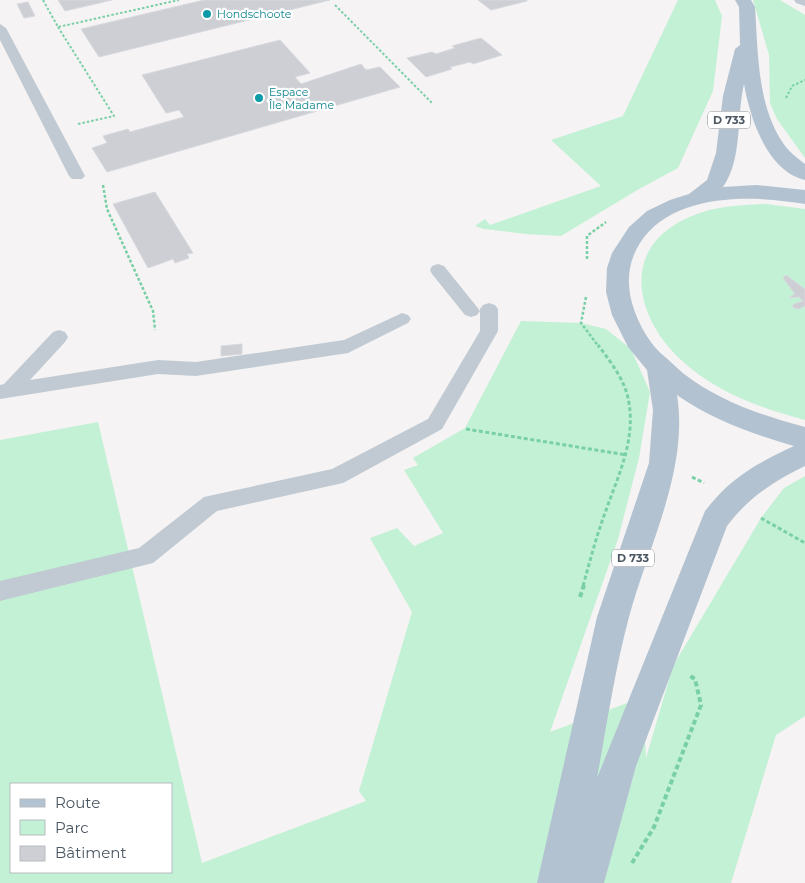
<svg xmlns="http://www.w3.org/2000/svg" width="805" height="883" viewBox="0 0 805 883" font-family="Montserrat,sans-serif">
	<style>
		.green { fill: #c3f1d5; fill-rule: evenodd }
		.building { fill: #cdcfd5; stroke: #d7d9de }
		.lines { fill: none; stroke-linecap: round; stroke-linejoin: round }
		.path-far3 { stroke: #7ad0a6; stroke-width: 2; stroke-dasharray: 2.5 2; stroke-linecap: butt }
		.path-far2 { stroke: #7ad0a6; stroke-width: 2.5; stroke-dasharray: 3 2; stroke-linecap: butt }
		.path-far1 { stroke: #7ad0a6; stroke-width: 3; stroke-dasharray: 4 2.5; stroke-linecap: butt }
		.path { stroke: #7ad0a6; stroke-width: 4; stroke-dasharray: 5 3; stroke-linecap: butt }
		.service { fill: #c1cad2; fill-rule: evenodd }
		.tertiary { fill: #c1cad2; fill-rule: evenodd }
		.primary { fill: #b3c2d1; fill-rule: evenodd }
		.culture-dot { fill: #0f9aa8; stroke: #fff; stroke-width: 2 }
		.labels { text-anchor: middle; stroke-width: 4.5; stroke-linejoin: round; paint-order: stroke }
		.far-culture-label { font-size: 11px; fill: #0d838f; stroke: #fff; text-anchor: start }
		.shield { fill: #fff; stroke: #808990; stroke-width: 1 }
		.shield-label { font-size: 11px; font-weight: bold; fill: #4a5661 }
	</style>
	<rect width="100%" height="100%" fill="#f5f3f3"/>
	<path class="green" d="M678 0H715L722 16 713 91 678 168 639 189 561 236 526 234 484 229 475 226 485 219 490 225 601 186 551 140 623 116Z
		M753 0H780L805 15V158L777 119 770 103 769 55Z
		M766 204 805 209V420C760 408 715 392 680 359 633 314 620 245 692 216 715 206 741 205 766 204Z
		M521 321 581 323 606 329 631 349 650 392 639 458 618 539 550 732 643 697 646 758 673 666 761 518 784 488 805 476V716L776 735 731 883H0V440L98 422 202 863 366 801 359 791 412 612 370 538 397 528 414 546 443 533 404 470 418 465 413 458 465 428ZM11 784H171V872H11Z"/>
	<path class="building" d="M58 0H112L65 11Z
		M204 0H330L99 57 81 29Z
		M478 0H527V1L491 10Z
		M28 2 35 16 24 18 17 4Z
		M481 38 502 55 473 64 470 62 450 67 452 69 426 77 407 58 432 52 436 54 455 48 452 46Z
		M280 40 310 73 295 77 301 84 361 64 366 70 380 67 400 87 107 172 92 148 107 143 103 136 128 129 130 132 184 117 179 110 166 113 142 75Z
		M155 192 193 253 187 254 189 258 175 263 173 259 148 268 113 204Z
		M786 275 805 289V306L799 309 792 307 794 304 803 301 799 297 789 298 795 294 783 278Z
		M242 344V354L221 356V346Z"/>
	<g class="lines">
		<path class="path-far3" d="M43 0 58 27 179 0
			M335 5 433 104
			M58 27 114 116 78 124
			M786 98 792 86 805 80"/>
		<path class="path-far2" d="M103 185 107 209 153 311 155 330
			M587 259V236L606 222
			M586 297 581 323 599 347"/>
		<path class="path-far1" d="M466 429 627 455
			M692 477 704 483
			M761 518 805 543
			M583 586C590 561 596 537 605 513 618 476 637 438 628 398 624 379 610 361 598 345"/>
		<path class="path" d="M580 597 584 585
			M632 863 654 827 701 705 695 679 690 676"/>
		<path class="service" d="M0 24 6 28 85 176 82 179H72L69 176 0 40Z
			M438 264 444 266 477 307 480 311 477 315 471 317 465 315 432 274 430 270 432 266Z
			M489 303 495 305 498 309V331L442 429 343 483 217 511 153 563 0 601V581L139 548 204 497 332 469 428 419 480 331V309L483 305Z
			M402 313 408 315 411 319 408 323 348 353 196 376 158 374 0 399V385L4 384 53 332 59 330 65 332 68 337 65 342 30 380 158 360 196 362 344 340Z"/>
		<path class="tertiary" d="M794 0H805V6L796 3Z"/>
		<path class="primary" d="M735 0H751L755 7C758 51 757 105 783 143 788 151 797 158 805 164V180C767 171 750 118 744 84 736 118 743 158 723 187L756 185 805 190V204C753 195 673 192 640 243 630 259 627 275 630 294 634 316 647 342 664 356 671 362 677 368 684 374 719 401 763 416 805 427V466C774 481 748 498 727 526L636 766 604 883H537L597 617 649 463 653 410 647 370 628 347 612 315 606 292 607 268 612 253 629 227 647 211 670 200 689 194 707 180 716 153 723 96 735 49 740 45 739 7ZM677 395C712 420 753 434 794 446 756 464 731 477 705 511L597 778C607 724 615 669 629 617 648 546 689 470 677 395Z"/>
	</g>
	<g class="culture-dot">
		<circle cx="207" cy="14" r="5"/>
		<circle cx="259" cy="98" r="5"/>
	</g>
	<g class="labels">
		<g class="far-culture-label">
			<text x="217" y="18">Hondschoote</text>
			<text x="269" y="96">Espace<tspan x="269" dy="13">Île Madame</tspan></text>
		</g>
		<g class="shield">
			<rect x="708" y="111.5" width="42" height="17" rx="4"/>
			<rect x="612" y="549.5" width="42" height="17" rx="4"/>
		</g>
		<g class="shield-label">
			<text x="729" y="124">D 733</text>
			<text x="633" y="562">D 733</text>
		</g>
	</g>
	<rect x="10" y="783" width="162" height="90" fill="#ffffff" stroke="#b7bbc0"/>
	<rect x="20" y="799" width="25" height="8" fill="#b3c2d1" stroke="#b7bbc0"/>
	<text x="55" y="808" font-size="15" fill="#4a5661">Route</text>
	<rect x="20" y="820" width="25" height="15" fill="#c3f1d5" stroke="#b7bbc0"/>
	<text x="55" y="833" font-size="15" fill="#4a5661">Parc</text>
	<rect x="20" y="846" width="25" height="15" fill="#cdcfd5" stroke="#b7bbc0"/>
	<text x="55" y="858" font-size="15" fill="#4a5661">Bâtiment</text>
</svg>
